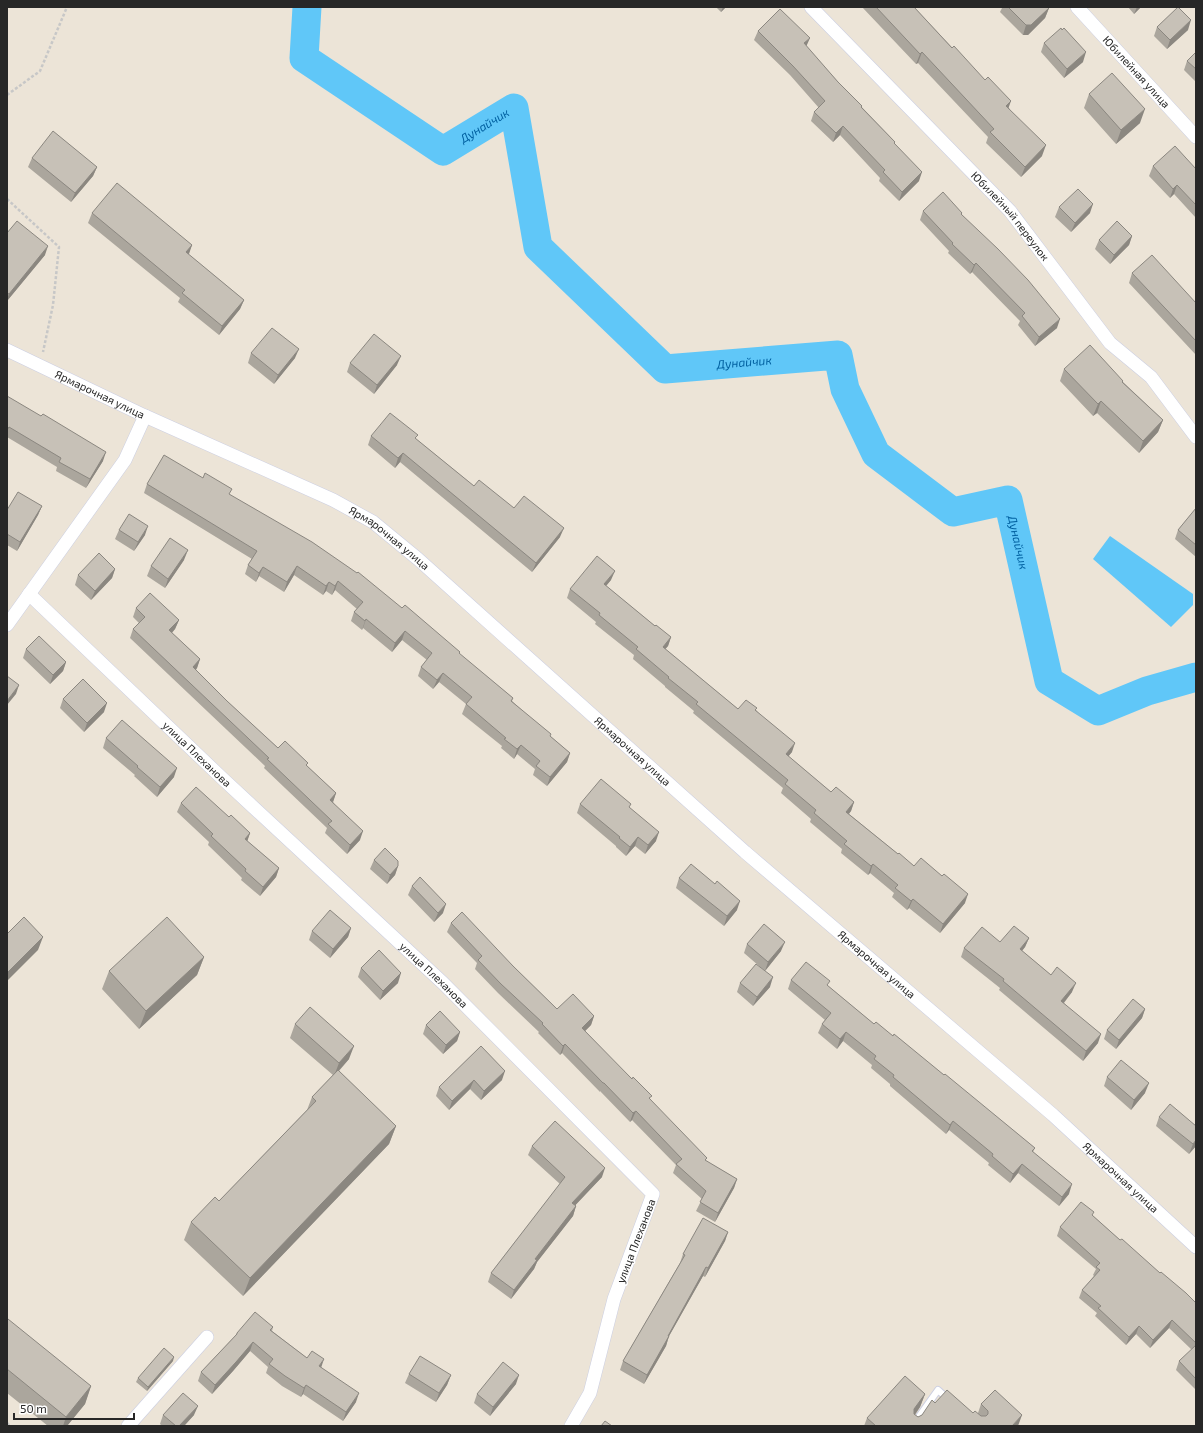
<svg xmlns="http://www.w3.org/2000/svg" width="1203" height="1433" viewBox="0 0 1203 1433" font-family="'Exo 2',sans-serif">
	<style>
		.water { fill: #60c7f8 }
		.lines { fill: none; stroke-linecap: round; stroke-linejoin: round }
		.river { stroke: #60c7f8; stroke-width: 29 }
		.lane-casing { stroke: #cccfe2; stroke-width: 8 }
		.street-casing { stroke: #cccfe2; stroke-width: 14 }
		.path { stroke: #c7c7c7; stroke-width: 2.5; stroke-dasharray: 3 2; stroke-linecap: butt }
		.lane { stroke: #fff; stroke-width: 6 }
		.street { stroke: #fff; stroke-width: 13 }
		.wall { fill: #aba69d }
		.shaded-wall { fill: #8b8780 }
		.building { fill: #c7c1b7; stroke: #8b8780 }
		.labels { text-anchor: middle; stroke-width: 3; stroke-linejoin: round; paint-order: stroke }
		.street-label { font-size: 11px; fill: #272727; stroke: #fff }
		.water-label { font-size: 12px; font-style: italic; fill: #0261a1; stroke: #fff }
	</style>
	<rect width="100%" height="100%" fill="#ece4d7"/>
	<path class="water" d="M1110 536 1193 594V605L1171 627 1093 559Z"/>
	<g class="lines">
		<path class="river" id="s1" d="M307 7 304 58 443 151 514 108 538 247 665 369 838 355 845 389 876 454 953 512 1008 500 1049 681 1098 711 1147 691 1196 677"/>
		<defs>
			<path id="lane" d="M913 1426V1425L938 1390 949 1400"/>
			<g id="street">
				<path id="s2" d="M811 7 1010 211 1110 343 1151 377 1196 437"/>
				<path id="s3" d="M1077 7 1196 137"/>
				<path id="s4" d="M7 350 145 416 333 500 373 522 418 559 745 852 1053 1115 1196 1247"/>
				<path id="s5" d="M29 594 223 779 443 983 653 1194 614 1299 590 1393 571 1426"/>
				<path d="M7 625 125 460 145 416"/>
				<path d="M128 1426 207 1337"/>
			</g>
		</defs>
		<use href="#lane" class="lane-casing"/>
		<use href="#street" class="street-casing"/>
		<path class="path" d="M7 95 40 71 67 7
			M7 199 59 247 53 305 43 352
			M7 1423 10 1426"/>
		<use href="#lane" class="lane"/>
		<use href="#street" class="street"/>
	</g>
	<path class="wall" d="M716 7H726L721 12Z
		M862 7H914L1009 108 1042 156 1021 177 986 143 988 137 918 63 916 64Z
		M1001 7H1047L1049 8 1045 18 1028 35H1023L1000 12 1002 8Z
		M1128 7H1141L1134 14Z
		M1157 27 1188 30 1167 49 1154 36Z
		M758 31 806 46 838 82 895 142 894 144 919 181 899 201 879 181 880 178 840 135 833 142 811 121 814 112 819 108 790 75 754 40Z
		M1044 43 1083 62 1064 78 1041 52Z
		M1196 52V82L1184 70 1187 61Z
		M1089 94 1140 123 1116 144 1084 108Z
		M32 158 97 167 93 176 71 202 28 167Z
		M1153 166 1196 169V218L1174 194 1170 198 1149 176Z
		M1059 207 1090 213 1071 232 1055 217Z
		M923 211 962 213V215L1057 328 1035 346 1018 325 1020 321 972 272 970 274 948 253 949 251 920 220Z
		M92 213 192 245 188 254 244 300 240 309 219 335 178 302 180 298 88 223Z
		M7 233 45 255 7 301Z
		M1132 236 1129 245 1110 264 1095 249 1099 240Z
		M1132 273 1196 303V355L1129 283Z
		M251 353 295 358 274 384 248 363Z
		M350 363 397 365 374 394 347 372Z
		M1064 369 1123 382 1163 420 1158 432 1139 453 1097 413 1093 416 1060 381Z
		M7 396 103 461 86 488 56 471 57 467 7 437Z
		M371 436 416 439 474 486 514 508 560 537 532 572 400 462 395 468 368 445Z
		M147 484 230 495 402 608 460 652 459 654 513 698 512 701 550 736 570 753 567 762 547 786 533 775 535 769 517 754 514 759 501 748 502 746 462 714 466 704 439 682 433 689 418 676 421 667 427 660 402 640 392 652 363 628 362 630 351 621 354 612 357 609 335 590 332 595 326 591 323 595 294 575 284 592 259 576 256 582 245 574 248 565 252 559 144 493Z
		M42 506 38 515 17 551 7 545V510Z
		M1196 508V557L1175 539 1178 530Z
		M119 530 145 535 134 551 115 539Z
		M184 560 165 588 147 576 151 566Z
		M115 569 112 578 91 600 75 585 78 575Z
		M611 580 606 586 655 626 671 637 668 646 665 649 738 709 756 710 792 752 788 756 831 792 854 802 851 811 849 814 898 854 965 903 940 933 909 908 907 910 892 897 894 893 870 873 868 875 841 853 842 849 810 822 811 819 781 793 783 788 693 713 694 711 665 687V686L633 659 634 655 595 624 596 622 567 598 570 589Z
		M136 608 179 620 175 629 172 633 200 659 197 668 196 670 227 701 278 748 307 766 336 793 333 802 360 840 347 854 325 833 327 828 264 768 265 766 130 638 133 629 139 623 133 617Z
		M26 649 66 662 63 671 50 684 23 658Z
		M63 699 104 712 84 732 60 708Z
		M106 738 174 777 157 797 134 776 135 775 103 748Z
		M181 803 229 817 250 833 247 841 279 868 276 877 260 896 241 880 242 878 208 845 209 842 177 812Z
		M580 804 630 808 656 841 645 854 635 846 626 856 616 847V846L577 813Z
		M374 860 398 866 395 875 387 884 370 869Z
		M679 878 737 910 724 926 676 888Z
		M412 886 443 913 434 922 408 895Z
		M451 923 513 966 557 1009 594 1016 591 1025 585 1031 650 1100 706 1161 737 1179 734 1188 715 1222 696 1211 702 1199 673 1173 676 1165 632 1120 630 1122 600 1091V1092L562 1053 560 1055 538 1033 539 1032 498 993 475 969 477 963 447 932Z
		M351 928 348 937 330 958 309 940 312 931Z
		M1029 938 1025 947 1022 951 1051 975 1072 992 1064 1003 1098 1043 1083 1061 999 990 1000 988 961 957 964 948Z
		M747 944 781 951 765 971 744 953Z
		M204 957 197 975 139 1029 102 989 109 971Z
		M361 968 398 983 380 1000 358 977Z
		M791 980 828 986 874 1024 893 1036 944 1075 1035 1148 1033 1152 1069 1194 1059 1206 1018 1173 1010 1183 988 1165 989 1163 949 1130 946 1134 890 1086V1084L871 1068 872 1065 843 1041 837 1049 818 1033 822 1024 825 1020 788 989Z
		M740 983 770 987 753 1006 737 992Z
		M1145 1009 1142 1018 1116 1049 1104 1039 1107 1030Z
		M295 1024 349 1059 339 1071 396 1126 389 1144 243 1296 184 1240 191 1222 219 1201 307 1110 312 1097 333 1075 290 1038Z
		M426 1025 460 1032 457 1041 443 1054 423 1034Z
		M481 1046 502 1080 481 1100 470 1089 449 1110 436 1096 439 1087Z
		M1107 1077 1145 1093 1131 1110 1104 1086Z
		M1159 1117 1196 1146 1189 1154 1156 1126Z
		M532 1146 602 1177 575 1205 576 1206 573 1216 537 1262 534 1269 511 1299 488 1282 491 1273 560 1184 528 1155Z
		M1092 1215 1120 1240 1196 1303V1390L1176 1370 1179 1361 1192 1350 1169 1328 1150 1348 1136 1334 1126 1345 1095 1316 1097 1313 1079 1298 1082 1290 1094 1276 1093 1275 1096 1269 1057 1236 1060 1227Z
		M728 1232 725 1241 705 1277 703 1276 669 1336 666 1346 644 1384 620 1370 623 1361 680 1263 683 1254Z
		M7 1321 91 1386 85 1404 67 1426H48L7 1393Z
		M273 1327 272 1331 307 1358 321 1367 356 1402 343 1421 303 1394 301 1397 282 1386 266 1373 268 1367 250 1351 233 1371 212 1394 198 1381 201 1372 235 1336 237 1333Z
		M173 1361 147 1391 136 1382 138 1378Z
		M409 1374 451 1375 447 1385 436 1402 405 1383Z
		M516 1384 490 1416 474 1403 477 1394Z
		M925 1394 920 1407 915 1415 918 1417 922 1415 935 1403 973 1413H978L981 1404 1018 1426H864L867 1418Z
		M163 1415H194L184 1426H162L160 1424Z"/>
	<path class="shaded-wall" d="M723 7H726L721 12Z
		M1137 7H1141L1134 14Z
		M1049 8 1045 18 1028 35H1023L1026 25Z
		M1191 20 1188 30 1167 49 1170 40Z
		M810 38 806 47 804 43Z
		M922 52 918 63 916 64 920 54Z
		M1086 52 1083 62 1064 78 1067 69Z
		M1011 101 1007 112 1006 106Z
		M1145 109 1140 123 1116 144 1121 130Z
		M843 126 840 135 833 142 836 133Z
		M1046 145 1042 156 1021 177 1025 167Z
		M97 167 93 176 71 202 75 193Z
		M922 172 919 181 899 201 902 192Z
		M1177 185 1174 194 1170 198 1173 189Z
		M1093 204 1090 213 1071 232 1075 223Z
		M1132 236 1129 245 1110 264 1114 255Z
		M192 245 189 254 182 262 186 252Z
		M48 246 45 255 7 301V299L9 294Z
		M976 263 972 272 970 274 974 265Z
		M244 300 240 309 219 335 222 326Z
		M1060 319 1057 328 1035 346 1039 337Z
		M299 349 295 358 274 384 278 375Z
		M401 356 397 365 374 394 377 385Z
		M1101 401 1097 413 1093 416 1098 404Z
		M1163 420 1158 432 1139 453 1143 441Z
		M106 452 103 461 86 488 90 479Z
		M403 453 400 462 395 468 398 458Z
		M42 506 38 515 17 551 20 542Z
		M148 526 145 535 134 551 138 542Z
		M564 528 560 537 532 572 536 563Z
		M188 550 184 560 165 588 168 579Z
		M297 566 294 575 284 592 287 582Z
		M263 567 259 576 256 582 259 573Z
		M115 569 112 578 91 600 95 591Z
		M615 571 611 580 600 593 604 584Z
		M338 581 335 590 332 595 335 586Z
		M329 582 326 591 323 595 326 586Z
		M366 619 363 628 362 630 365 621Z
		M179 620 175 629 166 639 169 630Z
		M405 631 402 640 392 652 395 643Z
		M671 637 668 646 659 656 663 647Z
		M200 659 197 668 190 676 193 667Z
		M66 662 63 671 50 684 53 675Z
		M443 673 439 682 433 689 437 680Z
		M19 685 16 694 7 705V701Z
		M107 703 104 712 84 732 87 723Z
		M795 743 792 752 783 763 786 754Z
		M521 745 517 754 514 759 517 749Z
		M570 753 567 762 547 786 550 777Z
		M177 768 174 777 157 797 160 787Z
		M336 793 333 802 330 800Z
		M854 802 851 811 843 821 846 812Z
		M363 831 360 840 347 854 350 845Z
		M659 832 656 841 645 854 648 845Z
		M250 833 247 842 245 839Z
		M638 837 635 846 626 856 630 847Z
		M873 864 870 873 868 875 871 866Z
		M398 866 395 875 387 884 390 875Z
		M279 868 276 877 260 896 263 887Z
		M968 894 965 903 940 933 943 924Z
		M913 899 909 908 907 910 911 901Z
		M740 901 737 910 724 926 727 916Z
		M446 904 443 913 434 922 438 913Z
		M351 928 348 937 330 958 333 949Z
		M43 937 38 950 7 981V973Z
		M1029 938 1025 947 1016 958 1020 949Z
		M785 942 781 951 765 971 768 962Z
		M204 957 197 975 139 1029 146 1011Z
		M401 973 398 983 380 1000 383 991Z
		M773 977 770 987 753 1006 757 997Z
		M1076 983 1072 992 1058 1010 1061 1001Z
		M1145 1009 1142 1018 1116 1049 1119 1040Z
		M594 1016 591 1025 579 1037 582 1028Z
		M460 1032 457 1041 443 1054 446 1045Z
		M846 1032 843 1041 837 1049 840 1039Z
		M1101 1034 1098 1043 1083 1061 1086 1051Z
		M565 1044 562 1053 560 1055 563 1046Z
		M354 1046 349 1059 334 1076 339 1063Z
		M505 1071 502 1080 481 1100 484 1091Z
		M474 1080 470 1089 449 1110 452 1101Z
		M1149 1083 1145 1093 1131 1110 1134 1100Z
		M636 1111 632 1120 630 1122 633 1113Z
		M953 1121 949 1130 946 1134 950 1125Z
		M396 1126 389 1144 243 1296 250 1278Z
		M1196 1140V1146L1189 1154 1193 1144Z
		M1022 1164 1018 1173 1010 1183 1013 1174Z
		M605 1168 602 1177 569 1212 572 1203Z
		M737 1179 734 1188 715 1222 718 1213Z
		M1072 1184 1069 1194 1059 1206 1062 1197Z
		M576 1206 573 1216 537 1262 534 1269 511 1299 514 1290 535 1259Z
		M728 1232 725 1241 705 1277 708 1268Z
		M706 1267 703 1276 664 1345 668 1336Z
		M1172 1320 1169 1328 1150 1348 1153 1340Z
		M1139 1326 1136 1334 1126 1345 1129 1337Z
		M669 1336 666 1346 644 1384 647 1375Z
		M253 1342 250 1351 233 1371 212 1394 215 1385Z
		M174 1357 173 1361 147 1391 148 1387Z
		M324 1359 321 1368 319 1366Z
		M451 1375 447 1385 436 1402 439 1393Z
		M519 1375 516 1384 490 1416 493 1407Z
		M306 1385 303 1394 301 1397 304 1388Z
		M91 1386 85 1404 67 1426H63L66 1417Z
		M359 1393 356 1402 343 1421 346 1412Z
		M925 1394 920 1407 909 1423 914 1409Z
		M198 1406 194 1415 184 1426H179Z
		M1022 1415 1018 1426H1012Z"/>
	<path class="building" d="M876 7H914L952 48 954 46 985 80 988 77 1011 101 1006 106 1046 145 1025 167 990 132 994 129 922 52 920 54Z
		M1008 7H1047L1049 8 1031 25H1026Z
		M1178 7 1191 20 1170 40 1157 27Z
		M780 9 810 38 804 43 838 82 862 106 861 107 895 142 894 143 922 172 902 192 883 172 885 170 843 126 836 133 814 112 825 101 793 66 758 31Z
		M1061 28 1062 30 1064 28 1086 52 1067 69 1044 43Z
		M1196 52V69L1187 61Z
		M1112 73 1145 109 1121 130 1089 94Z
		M53 131 97 167 75 193 32 158Z
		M1175 146 1196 169V205L1177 185 1173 189 1153 166Z
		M117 183 192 245 186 252 244 300 222 326 182 293 185 290 92 213Z
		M1078 189 1093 204 1075 223 1059 207Z
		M943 192 962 213 961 214 998 249 1028 280 1060 319 1039 337 1022 316 1025 313 976 263 974 265 952 244 953 243 923 211Z
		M17 221 48 246 9 294 7 293V233Z
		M1117 221 1132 236 1114 255 1099 240Z
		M1152 255 1196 303V341L1132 273Z
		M272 328 299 349 278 375 251 353Z
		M374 334 401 356 377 385 350 363Z
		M1090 345 1123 381 1122 382 1163 420 1143 441 1101 401 1098 404 1064 369Z
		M7 396 41 416 43 414 106 452 90 479 59 462 61 458 9 427 7 430Z
		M390 413 418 435 415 438 474 486 479 480 514 508 524 496 564 528 536 563 403 453 398 458 371 436Z
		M164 455 203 478 205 473 232 489 229 494 312 542 357 573 358 572 402 608 405 605 460 652 459 653 513 698 511 701 551 734 550 736 570 753 550 777 536 766 540 761 521 745 517 749 504 739 506 738 466 704 472 697 443 673 437 680 421 667 432 653 405 631 395 643 366 619 365 621 354 612 363 602 338 581 335 586 329 582 326 586 297 566 287 582 263 567 259 573 248 565 257 551 147 484Z
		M18 492 42 506 20 542 7 534V510Z
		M1196 508V545L1178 530Z
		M129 514 148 526 138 542 119 530Z
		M170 538 188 550 168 579 151 566Z
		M99 553 115 569 95 591 78 575Z
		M597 556 615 571 604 584 655 626 656 625 671 637 663 647 738 709 746 700 757 708 755 710 795 743 786 754 831 792 836 787 854 802 846 812 898 854 899 853 914 866 921 858 942 876 944 874 968 894 943 924 913 899 911 901 895 888 898 885 873 864 871 866 844 844 847 841 814 813 816 810 785 784 788 780 696 704 698 702 668 678 669 677 636 649 638 647 599 615 600 613 570 589Z
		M150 593 179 620 169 630 200 659 193 667 227 701 278 748 285 741 308 763 306 765 336 793 330 800 363 831 350 845 328 824 332 821 267 759 269 758 133 629 145 617 136 608Z
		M39 636 66 662 53 675 26 649Z
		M7 676 19 685 7 701Z
		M83 679 107 703 87 723 63 699Z
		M122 720 177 768 160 787 137 767 138 766 106 738Z
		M601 779 631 804 629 807 659 832 648 845 638 837 630 847 619 838 620 837 580 804Z
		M196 787 229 817 231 815 250 833 245 839 279 868 263 887 245 871 246 869 211 836 213 834 181 803Z
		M385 848 398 861V866L390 875 374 860Z
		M691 864 715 884 717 881 740 901 727 916 679 878Z
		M420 877 446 904 438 913 412 886Z
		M330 910 351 928 333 949 312 931Z
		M462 912 513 966 557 1009 573 994 594 1016 582 1028 632 1079 633 1077 652 1096 649 1098 707 1158 705 1160 737 1179 718 1213 700 1202 706 1191 676 1164 682 1159 636 1111 633 1113 604 1083H603L565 1044 563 1046 542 1024 543 1023 501 984 478 960 482 956 451 923Z
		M24 917 43 937 7 973V934Z
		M167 917 204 957 146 1011 109 971Z
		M764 924 785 942 768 962 747 944Z
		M1014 926 1029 938 1020 949 1051 975 1057 967 1076 983 1061 1001 1101 1034 1086 1051 1003 981 1004 979 964 948 982 927 1000 942Z
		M379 950 401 973 383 991 361 968Z
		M806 962 830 981 827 985 874 1024 876 1022 893 1036 894 1034 944 1075 945 1074 1035 1148 1032 1151 1072 1184 1062 1197 1022 1164 1013 1174 992 1156 993 1154 953 1121 950 1125 893 1077 894 1075 874 1059 876 1056 846 1032 840 1039 822 1024 831 1013 791 980Z
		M756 964 773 977 757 997 740 983Z
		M1133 999 1145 1009 1119 1040 1107 1030Z
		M310 1007 354 1046 339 1063 295 1024Z
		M440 1011 460 1032 446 1045 426 1025Z
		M481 1046 505 1071 484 1091 474 1080 452 1101 439 1087Z
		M1121 1060 1149 1083 1134 1100 1107 1077Z
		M338 1070 396 1126 250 1278 191 1222 215 1197 219 1201 316 1101 312 1097Z
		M1170 1104 1196 1126V1140L1193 1144 1159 1117Z
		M555 1121 605 1168 572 1203 576 1206 535 1259 537 1260 514 1290 491 1273 565 1177 532 1146Z
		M1081 1202 1094 1212 1092 1215 1120 1240 1122 1239 1160 1273 1161 1272 1186 1293 1196 1303V1343L1172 1320 1153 1340 1139 1326 1129 1337 1098 1308 1101 1306 1082 1290 1100 1270 1096 1267 1100 1263 1060 1227Z
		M703 1218 728 1232 708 1268 706 1267 668 1336H669L647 1375 623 1361 685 1255 683 1254Z
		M255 1312 273 1327 270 1330 307 1358 312 1351 324 1359 319 1366 359 1393 346 1412 306 1385 304 1388 285 1376 269 1364 273 1359 253 1342 236 1362 215 1385 201 1372 237 1334V1333Z
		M8 1319 91 1386 66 1417 7 1369V1321Z
		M1196 1345V1379L1179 1361Z
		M164 1348 174 1357 148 1387 138 1378Z
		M420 1356 451 1375 439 1393 409 1374Z
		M503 1362 519 1375 493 1407 477 1394Z
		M905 1376 925 1394 914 1409V1414L918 1417 922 1415 932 1400 935 1403 947 1390 973 1413 975 1411 981 1416H986L988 1414V1411L981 1404 995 1390 1022 1415 1012 1426H876L867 1418Z
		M183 1393 198 1406 179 1426H176L163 1415Z
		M605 1421 612 1426H601Z"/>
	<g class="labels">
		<g class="street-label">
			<text dy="4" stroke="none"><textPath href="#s3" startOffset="88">Юбилейная улица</textPath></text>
			<text dy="4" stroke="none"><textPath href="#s2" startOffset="289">Юбилейный переулок</textPath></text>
			<text dy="4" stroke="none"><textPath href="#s4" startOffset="103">Ярмарочная улица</textPath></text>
			<text dy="4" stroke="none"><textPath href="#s4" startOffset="427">Ярмарочная улица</textPath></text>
			<text dy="4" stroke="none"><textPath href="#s4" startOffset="751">Ярмарочная улица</textPath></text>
			<text dy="4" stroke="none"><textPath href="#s5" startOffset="232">улица Плеханова</textPath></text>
			<text dy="4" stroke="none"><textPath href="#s4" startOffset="1075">Ярмарочная улица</textPath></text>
			<text dy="4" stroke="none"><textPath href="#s5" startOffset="556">улица Плеханова</textPath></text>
			<text dy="4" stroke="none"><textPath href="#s4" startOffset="1399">Ярмарочная улица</textPath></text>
			<text transform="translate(636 1241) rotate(-69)" y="4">улица Плеханова</text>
		</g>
		<g class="water-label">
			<text dy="4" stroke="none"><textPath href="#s1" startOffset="267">Дунайчик</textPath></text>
			<text dy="4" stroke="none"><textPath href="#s1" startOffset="698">Дунайчик</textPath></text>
			<text dy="4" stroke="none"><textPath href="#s1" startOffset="1095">Дунайчик</textPath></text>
		</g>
	</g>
	<rect width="1203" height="1433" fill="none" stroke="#272727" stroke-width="16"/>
	<path d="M14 1413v6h120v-6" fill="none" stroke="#272727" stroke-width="2"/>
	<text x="20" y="1413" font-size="12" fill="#272727" stroke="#ffffff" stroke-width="3" paint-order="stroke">50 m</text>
</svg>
